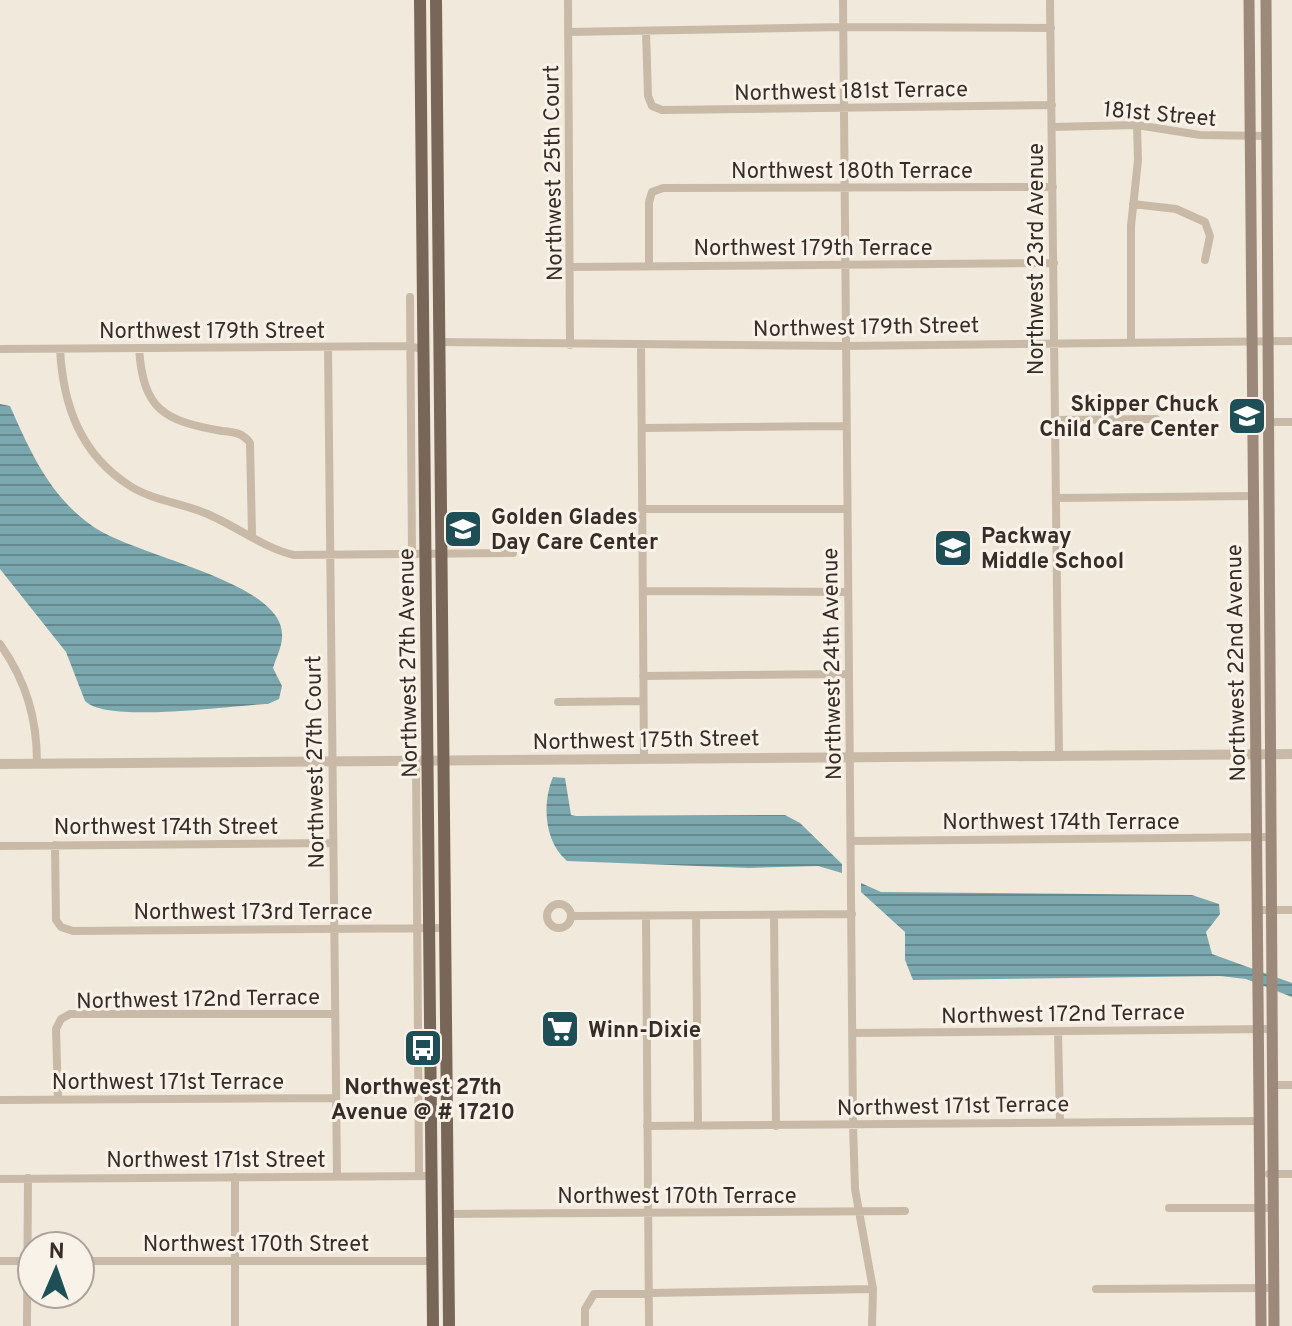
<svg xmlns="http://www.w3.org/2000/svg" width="1292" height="1326" viewBox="0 0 1292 1326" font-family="Overpass,sans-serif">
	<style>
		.water { fill: url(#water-rules) }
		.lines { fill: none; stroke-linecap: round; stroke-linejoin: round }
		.minor { stroke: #c9baa7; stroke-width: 8 }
		.tertiary { stroke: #c9baa7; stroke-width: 10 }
		.secondary { stroke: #9d8979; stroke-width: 11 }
		.primary { stroke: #786659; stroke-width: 12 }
		.labels { text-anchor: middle; stroke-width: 6; stroke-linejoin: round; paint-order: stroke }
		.street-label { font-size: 22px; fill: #362d28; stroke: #f9f2e8 }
		.poi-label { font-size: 22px; font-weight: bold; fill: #362d28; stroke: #f9f2e8; text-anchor: start }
	</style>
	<defs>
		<pattern id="water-rules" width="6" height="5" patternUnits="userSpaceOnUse" patternTransform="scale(2)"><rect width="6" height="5" fill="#7ba8ae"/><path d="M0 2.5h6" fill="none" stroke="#66898e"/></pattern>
	</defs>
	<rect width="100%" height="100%" fill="#f1e9db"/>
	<path class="water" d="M0 404 10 406C30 451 49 495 91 525 131 555 268 578 281 627 285 643 277 654 273 668L282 686 279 699 268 704C232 705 108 724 85 701L66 652 0 569Z
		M553 777 565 778 571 815 576 816 785 815 800 823 842 864V873L818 866 749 868 567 861C544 842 542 803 553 777Z
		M861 883 881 892 1192 895 1219 904 1220 914 1206 932 1212 954 1292 983V997L1246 979 1220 976 913 980 905 960V932L861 892Z"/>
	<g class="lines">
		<path class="minor" d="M568 0 570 345
			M843 0 853 1124 855 1189 873 1289 872 1326
			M1050 0 1059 757
			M646 31 648 96 652 106 662 110 1052 105
			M568 32 843 27 1051 28
			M1052 127 1137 125 1200 135 1266 136
			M1133 204 1176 209 1205 222 1210 236 1205 260
			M649 266V202L652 192 663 188 1053 187
			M572 267 1054 263
			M410 297 412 553
			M1131 340V226L1138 160 1137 125
			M440 342 846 346 1292 341
			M641 344 644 759
			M328 347 337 1176
			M139 348C143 410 164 421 222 431 234 432 243 433 250 443L252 534
			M0 349 410 346 424 350
			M60 349C63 405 80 454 130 486 152 500 181 503 205 513 235 525 263 548 294 555L513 553
			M1054 420 1156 419
			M1251 422H1292
			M643 428 846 426
			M1056 498 1252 496
			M642 509H847
			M643 591 848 592
			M0 644C26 681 37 718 37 763
			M643 676 849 674
			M558 702 643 701
			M416 762 419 1176
			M852 841 1271 837
			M55 845 56 920 61 927 73 931 446 928
			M0 846 333 843
			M547 916a12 12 0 1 1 24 0a12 12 0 1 1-24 0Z
			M1259 910H1292
			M774 915 776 1126
			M571 916 852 914
			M696 916 698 1126
			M646 917 649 1326
			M1058 1031 1060 1122
			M854 1033 1273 1029
			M1273 1085H1292
			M58 1099 56 1029 61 1019 70 1014H335
			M0 1100 336 1098
			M647 1126 1260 1121
			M1269 1174H1292
			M235 1177V1326
			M0 1179 432 1176
			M1169 1208H1274
			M448 1214 905 1211
			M0 1261H32
			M80 1261H433
			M1096 1289 1275 1288
			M27 1326 28 1178
			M585 1326V1309L594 1294 873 1289"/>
		<path class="tertiary" d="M0 764 1292 754"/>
		<path class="secondary" d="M1249 0 1261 1326
			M1266 0 1274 1326"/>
		<path class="primary" d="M420 0 433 1326
			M436 0 449 1326"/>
	</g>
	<defs>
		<symbol id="school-square" viewBox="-11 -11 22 22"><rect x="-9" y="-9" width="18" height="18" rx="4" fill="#1e4f57" stroke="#f9f2e8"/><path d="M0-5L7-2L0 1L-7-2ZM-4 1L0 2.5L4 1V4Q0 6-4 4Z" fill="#fff"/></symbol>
		<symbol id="supermarket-square" viewBox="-11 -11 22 22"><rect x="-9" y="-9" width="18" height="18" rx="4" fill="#1e4f57" stroke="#f9f2e8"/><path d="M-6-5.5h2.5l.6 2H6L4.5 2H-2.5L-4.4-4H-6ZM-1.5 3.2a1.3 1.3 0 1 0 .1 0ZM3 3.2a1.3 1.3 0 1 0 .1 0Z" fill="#fff"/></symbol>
		<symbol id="bus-square" viewBox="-11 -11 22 22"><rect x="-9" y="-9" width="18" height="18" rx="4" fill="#1e4f57" stroke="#f9f2e8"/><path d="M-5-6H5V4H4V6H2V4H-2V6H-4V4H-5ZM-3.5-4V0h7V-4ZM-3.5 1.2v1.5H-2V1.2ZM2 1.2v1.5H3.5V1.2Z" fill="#fff"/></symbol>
	</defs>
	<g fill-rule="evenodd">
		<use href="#school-square" x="1225" y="394" width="44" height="44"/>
		<use href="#school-square" x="441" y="507" width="44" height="44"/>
		<use href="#school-square" x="931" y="526" width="44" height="44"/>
		<use href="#supermarket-square" x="538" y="1007" width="44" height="44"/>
		<use href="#bus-square" x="401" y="1026" width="44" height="44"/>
	</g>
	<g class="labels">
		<g class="street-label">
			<text transform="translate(851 90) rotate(-1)" y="8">Northwest 181st Terrace</text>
			<text transform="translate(1160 113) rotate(5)" y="8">181st Street</text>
			<text x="852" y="178">Northwest 180th Terrace</text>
			<text transform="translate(552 173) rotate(-91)" y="8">Northwest 25th Court</text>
			<text x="813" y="255">Northwest 179th Terrace</text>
			<text transform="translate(1035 259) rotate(-90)" y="8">Northwest 23rd Avenue</text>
			<text transform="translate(866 326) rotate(-1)" y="8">Northwest 179th Street</text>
			<text x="212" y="338">Northwest 179th Street</text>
			<text transform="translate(407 663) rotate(-91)" y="8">Northwest 27th Avenue</text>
			<text transform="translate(1235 663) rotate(-91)" y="8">Northwest 22nd Avenue</text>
			<text transform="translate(831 664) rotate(-91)" y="8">Northwest 24th Avenue</text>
			<text transform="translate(646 739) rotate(-1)" y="8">Northwest 175th Street</text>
			<text transform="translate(314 762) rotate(-91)" y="8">Northwest 27th Court</text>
			<text x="1061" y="829">Northwest 174th Terrace</text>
			<text x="166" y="834">Northwest 174th Street</text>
			<text x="253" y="919">Northwest 173rd Terrace</text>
			<text transform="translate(198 998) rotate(-1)" y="8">Northwest 172nd Terrace</text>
			<text transform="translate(1063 1013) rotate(-1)" y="8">Northwest 172nd Terrace</text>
			<text x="168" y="1089">Northwest 171st Terrace</text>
			<text transform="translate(953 1105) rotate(-1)" y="8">Northwest 171st Terrace</text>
			<text x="216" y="1167">Northwest 171st Street</text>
			<text x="677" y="1203">Northwest 170th Terrace</text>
			<text x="256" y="1251">Northwest 170th Street</text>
		</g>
		<g class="poi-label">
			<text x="1219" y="411" text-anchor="end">Skipper Chuck<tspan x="1219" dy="25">Child Care Center</tspan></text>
			<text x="491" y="524">Golden Glades<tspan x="491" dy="25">Day Care Center</tspan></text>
			<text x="981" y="543">Packway<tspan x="981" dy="25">Middle School</tspan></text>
			<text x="588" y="1037">Winn-Dixie</text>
			<text x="423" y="1094" text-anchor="middle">Northwest 27th<tspan x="423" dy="25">Avenue @ # 17210</tspan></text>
		</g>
	</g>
	<g transform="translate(56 1270) rotate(2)"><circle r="38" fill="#f9f2e8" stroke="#aba39b" stroke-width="2"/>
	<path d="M0-6L14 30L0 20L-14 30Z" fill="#1e4f57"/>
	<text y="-12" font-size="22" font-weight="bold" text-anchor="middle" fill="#362d28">N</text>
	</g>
</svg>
